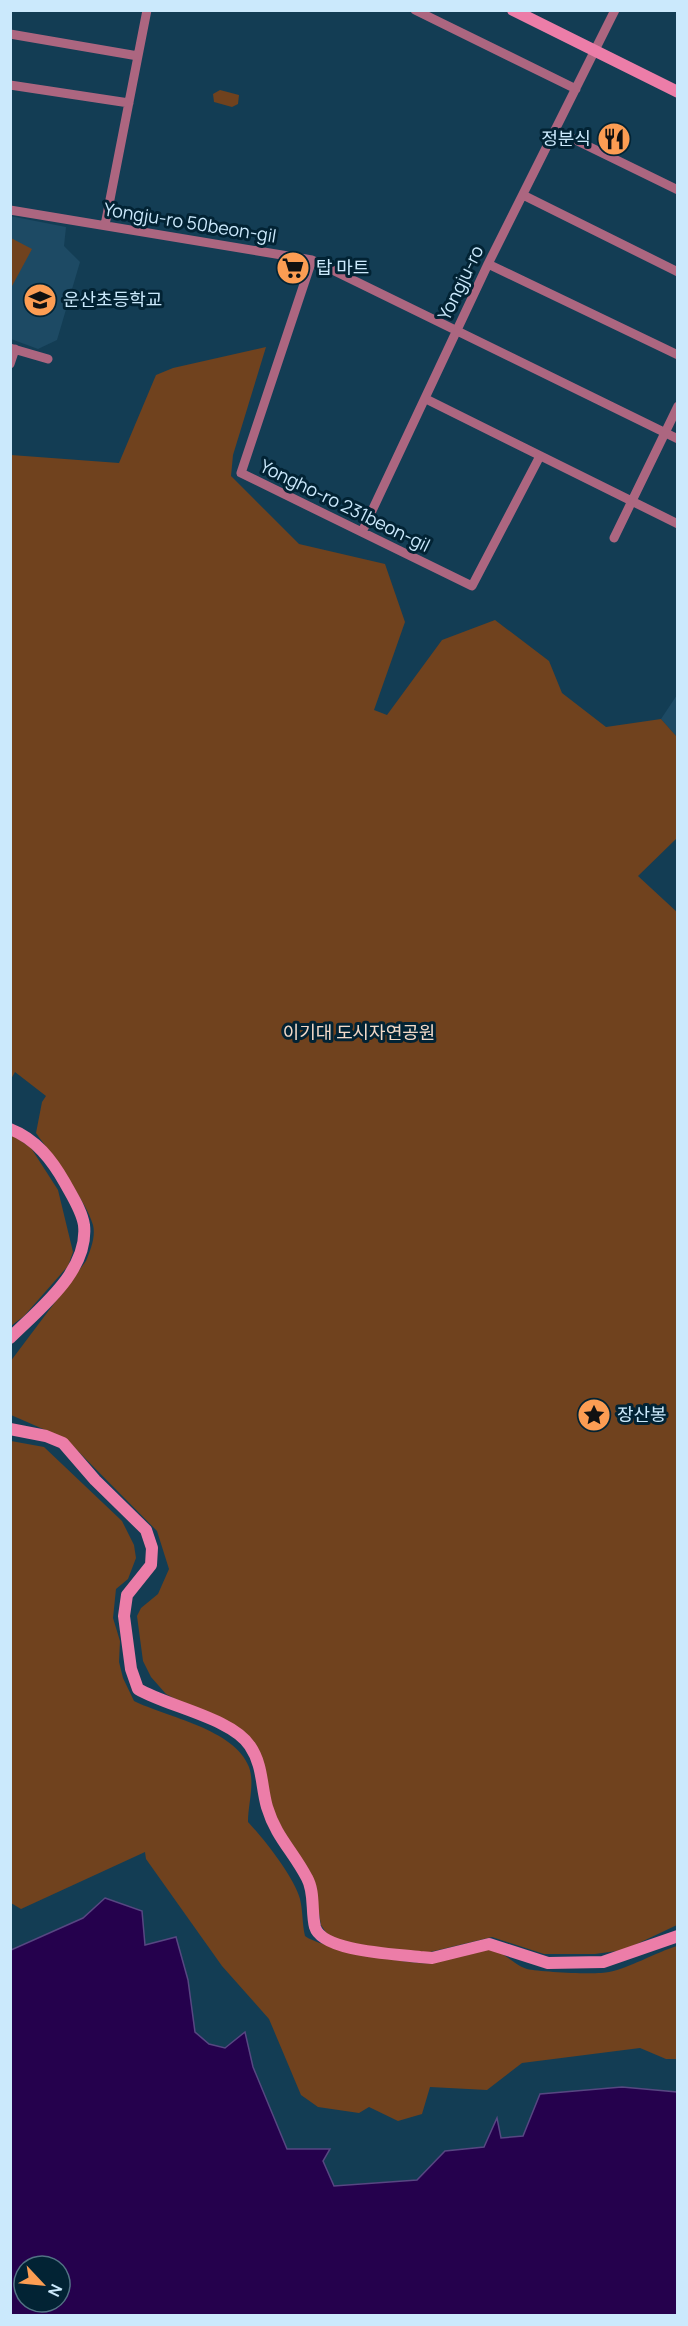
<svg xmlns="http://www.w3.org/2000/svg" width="688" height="2326" viewBox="0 0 688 2326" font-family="Manrope,'Noto Sans KR',sans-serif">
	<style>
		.built { fill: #1d4a64 }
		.green { fill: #70421e }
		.water { fill: #25014d; stroke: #574782; stroke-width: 1.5; fill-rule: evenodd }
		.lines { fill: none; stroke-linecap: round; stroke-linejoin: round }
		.street { stroke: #ac6680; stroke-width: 9 }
		.secondary { stroke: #ec7da8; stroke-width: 12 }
		.labels { text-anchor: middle; stroke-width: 6; stroke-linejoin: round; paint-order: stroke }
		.poi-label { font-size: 18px; fill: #cbe9fc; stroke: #022334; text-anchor: start }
		.street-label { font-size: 18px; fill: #cbe9fc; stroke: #022334 }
		.park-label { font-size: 18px; fill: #f3dac9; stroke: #022334 }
	</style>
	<rect width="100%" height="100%" fill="#133d54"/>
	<path class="built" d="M10 216 66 227 64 246 80 262 57 340 38 349 11 339Z
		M677 695V737L661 719Z"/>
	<path class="green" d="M220 90 239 95 238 104 232 107 214 102 213 94Z
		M11 238 32 249 11 288Z
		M266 347 233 455 231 476 299 544 385 564 405 622 374 710 387 715 442 640 495 620 549 661 562 693 606 727 661 719 677 737V838L638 876 678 913 677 1925 624 1950 595 1954H544L492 1937 426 1953 348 1944 327 1934 321 1925 317 1901 278 1831 248 1738 166 1694 151 1677 143 1661 137 1616 141 1608 158 1594 169 1569 157 1531 66 1439 11 1415 10 1362 86 1261C90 1251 96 1237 93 1225 87 1202 51 1154 36 1133L42 1102 46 1096 15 1072 11 1079V455L119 463 156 375 173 368Z
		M11 1134 31 1148 58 1190 73 1252 68 1266 24 1316 11 1326Z
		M11 1441 44 1447 122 1521 134 1545 136 1558 128 1579 116 1589 113 1618 120 1641 119 1662 123 1678 134 1701C166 1717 235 1729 249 1767 255 1784 248 1804 248 1822 264 1839 294 1877 300 1899 303 1911 302 1924 305 1936 320 1948 414 1966 433 1963 450 1960 469 1950 487 1950 503 1949 513 1965 527 1969 541 1972 596 1975 609 1972 627 1969 657 1952 677 1946V2059H666L640 2048 522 2063 487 2090 430 2087 422 2114 398 2121 369 2107 359 2113 318 2107 301 2095 269 2019 222 1966 146 1859 145 1852 21 1909 11 1903Z"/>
	<path class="water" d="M105 1898 142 1911 145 1945 176 1937 188 1980 195 2032 209 2044 225 2048 245 2032 253 2067 287 2149H330L323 2161 334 2186 417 2180 445 2151 484 2147 497 2118 501 2138 523 2136 540 2094 622 2087 677 2092V2315H11V1950L83 1918ZM24 2266H60V2302H24Z"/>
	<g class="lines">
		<path class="street" d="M415 10 576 89
			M10 34 138 56
			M10 85 129 103
			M555 130 678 190
			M523 195 678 272
			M10 210 312 260 678 439
			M105 225 147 10
			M312 260 241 473 472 586 540 456
			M488 264 678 355
			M10 348 48 359
			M10 364 15 349
			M426 399 678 524
			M362 532 488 264 615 10
			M614 538 678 406"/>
		<path class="secondary" d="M513 10 678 92
			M10 1129C36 1139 52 1160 65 1183 72 1196 82 1211 84 1225 89 1271 40 1308 10 1338
			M10 1429 46 1436 63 1443 95 1480 146 1530 152 1548 151 1565 127 1595 124 1616 131 1669 138 1689C166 1706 232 1718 250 1746 263 1765 261 1786 267 1807 276 1837 293 1851 307 1878 315 1892 311 1911 315 1927 322 1952 398 1954 420 1957L432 1958 489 1944 548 1963 603 1962 678 1936"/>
	</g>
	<defs>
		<symbol id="restaurant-disc" viewBox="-11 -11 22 22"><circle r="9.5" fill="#fc9d53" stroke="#022334"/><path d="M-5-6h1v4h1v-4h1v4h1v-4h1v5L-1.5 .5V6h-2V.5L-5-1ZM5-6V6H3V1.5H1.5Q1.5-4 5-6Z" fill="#111"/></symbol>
		<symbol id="supermarket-disc" viewBox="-11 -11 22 22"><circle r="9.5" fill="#fc9d53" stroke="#022334"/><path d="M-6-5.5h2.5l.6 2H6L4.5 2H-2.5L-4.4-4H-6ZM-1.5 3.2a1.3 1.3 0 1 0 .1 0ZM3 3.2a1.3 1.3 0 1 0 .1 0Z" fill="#111"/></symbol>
		<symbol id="school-disc" viewBox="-11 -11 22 22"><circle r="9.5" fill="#fc9d53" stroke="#022334"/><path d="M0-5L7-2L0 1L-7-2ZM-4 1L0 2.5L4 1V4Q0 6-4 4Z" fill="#111"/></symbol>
		<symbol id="sight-disc" viewBox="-11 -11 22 22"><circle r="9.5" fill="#fc9d53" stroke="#022334"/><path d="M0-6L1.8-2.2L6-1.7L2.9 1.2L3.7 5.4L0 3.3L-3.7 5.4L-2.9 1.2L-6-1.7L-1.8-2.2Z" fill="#111"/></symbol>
	</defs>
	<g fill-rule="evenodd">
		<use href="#restaurant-disc" x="595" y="120" width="38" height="38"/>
		<use href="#supermarket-disc" x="274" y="249" width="38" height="38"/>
		<use href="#school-disc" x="21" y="281" width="38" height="38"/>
		<use href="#sight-disc" x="575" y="1396" width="38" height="38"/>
	</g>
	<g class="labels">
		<g class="poi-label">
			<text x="591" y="145" text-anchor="end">정분식</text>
			<text x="316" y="274">탑 마트</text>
			<text x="63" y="306">운산초등학교</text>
			<text x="617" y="1421">장산봉</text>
		</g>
		<g class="street-label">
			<text transform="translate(190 223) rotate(9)" y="6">Yongju-ro 50beon-gil</text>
			<text transform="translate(461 283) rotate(-64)" y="6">Yongju-ro</text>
			<text transform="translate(345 506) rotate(26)" y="6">Yongho-ro 231beon-gil</text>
		</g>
		<g class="park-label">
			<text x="359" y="1039">이기대 도시자연공원</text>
		</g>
	</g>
	<rect width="688" height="2326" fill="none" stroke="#cbe9fc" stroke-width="24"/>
	<g transform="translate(42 2284) rotate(116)"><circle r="28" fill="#022334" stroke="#527284" stroke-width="1.5"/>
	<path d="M0-4.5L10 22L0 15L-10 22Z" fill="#fc9d53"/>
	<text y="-9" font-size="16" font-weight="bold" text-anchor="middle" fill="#cbe9fc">N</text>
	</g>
</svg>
